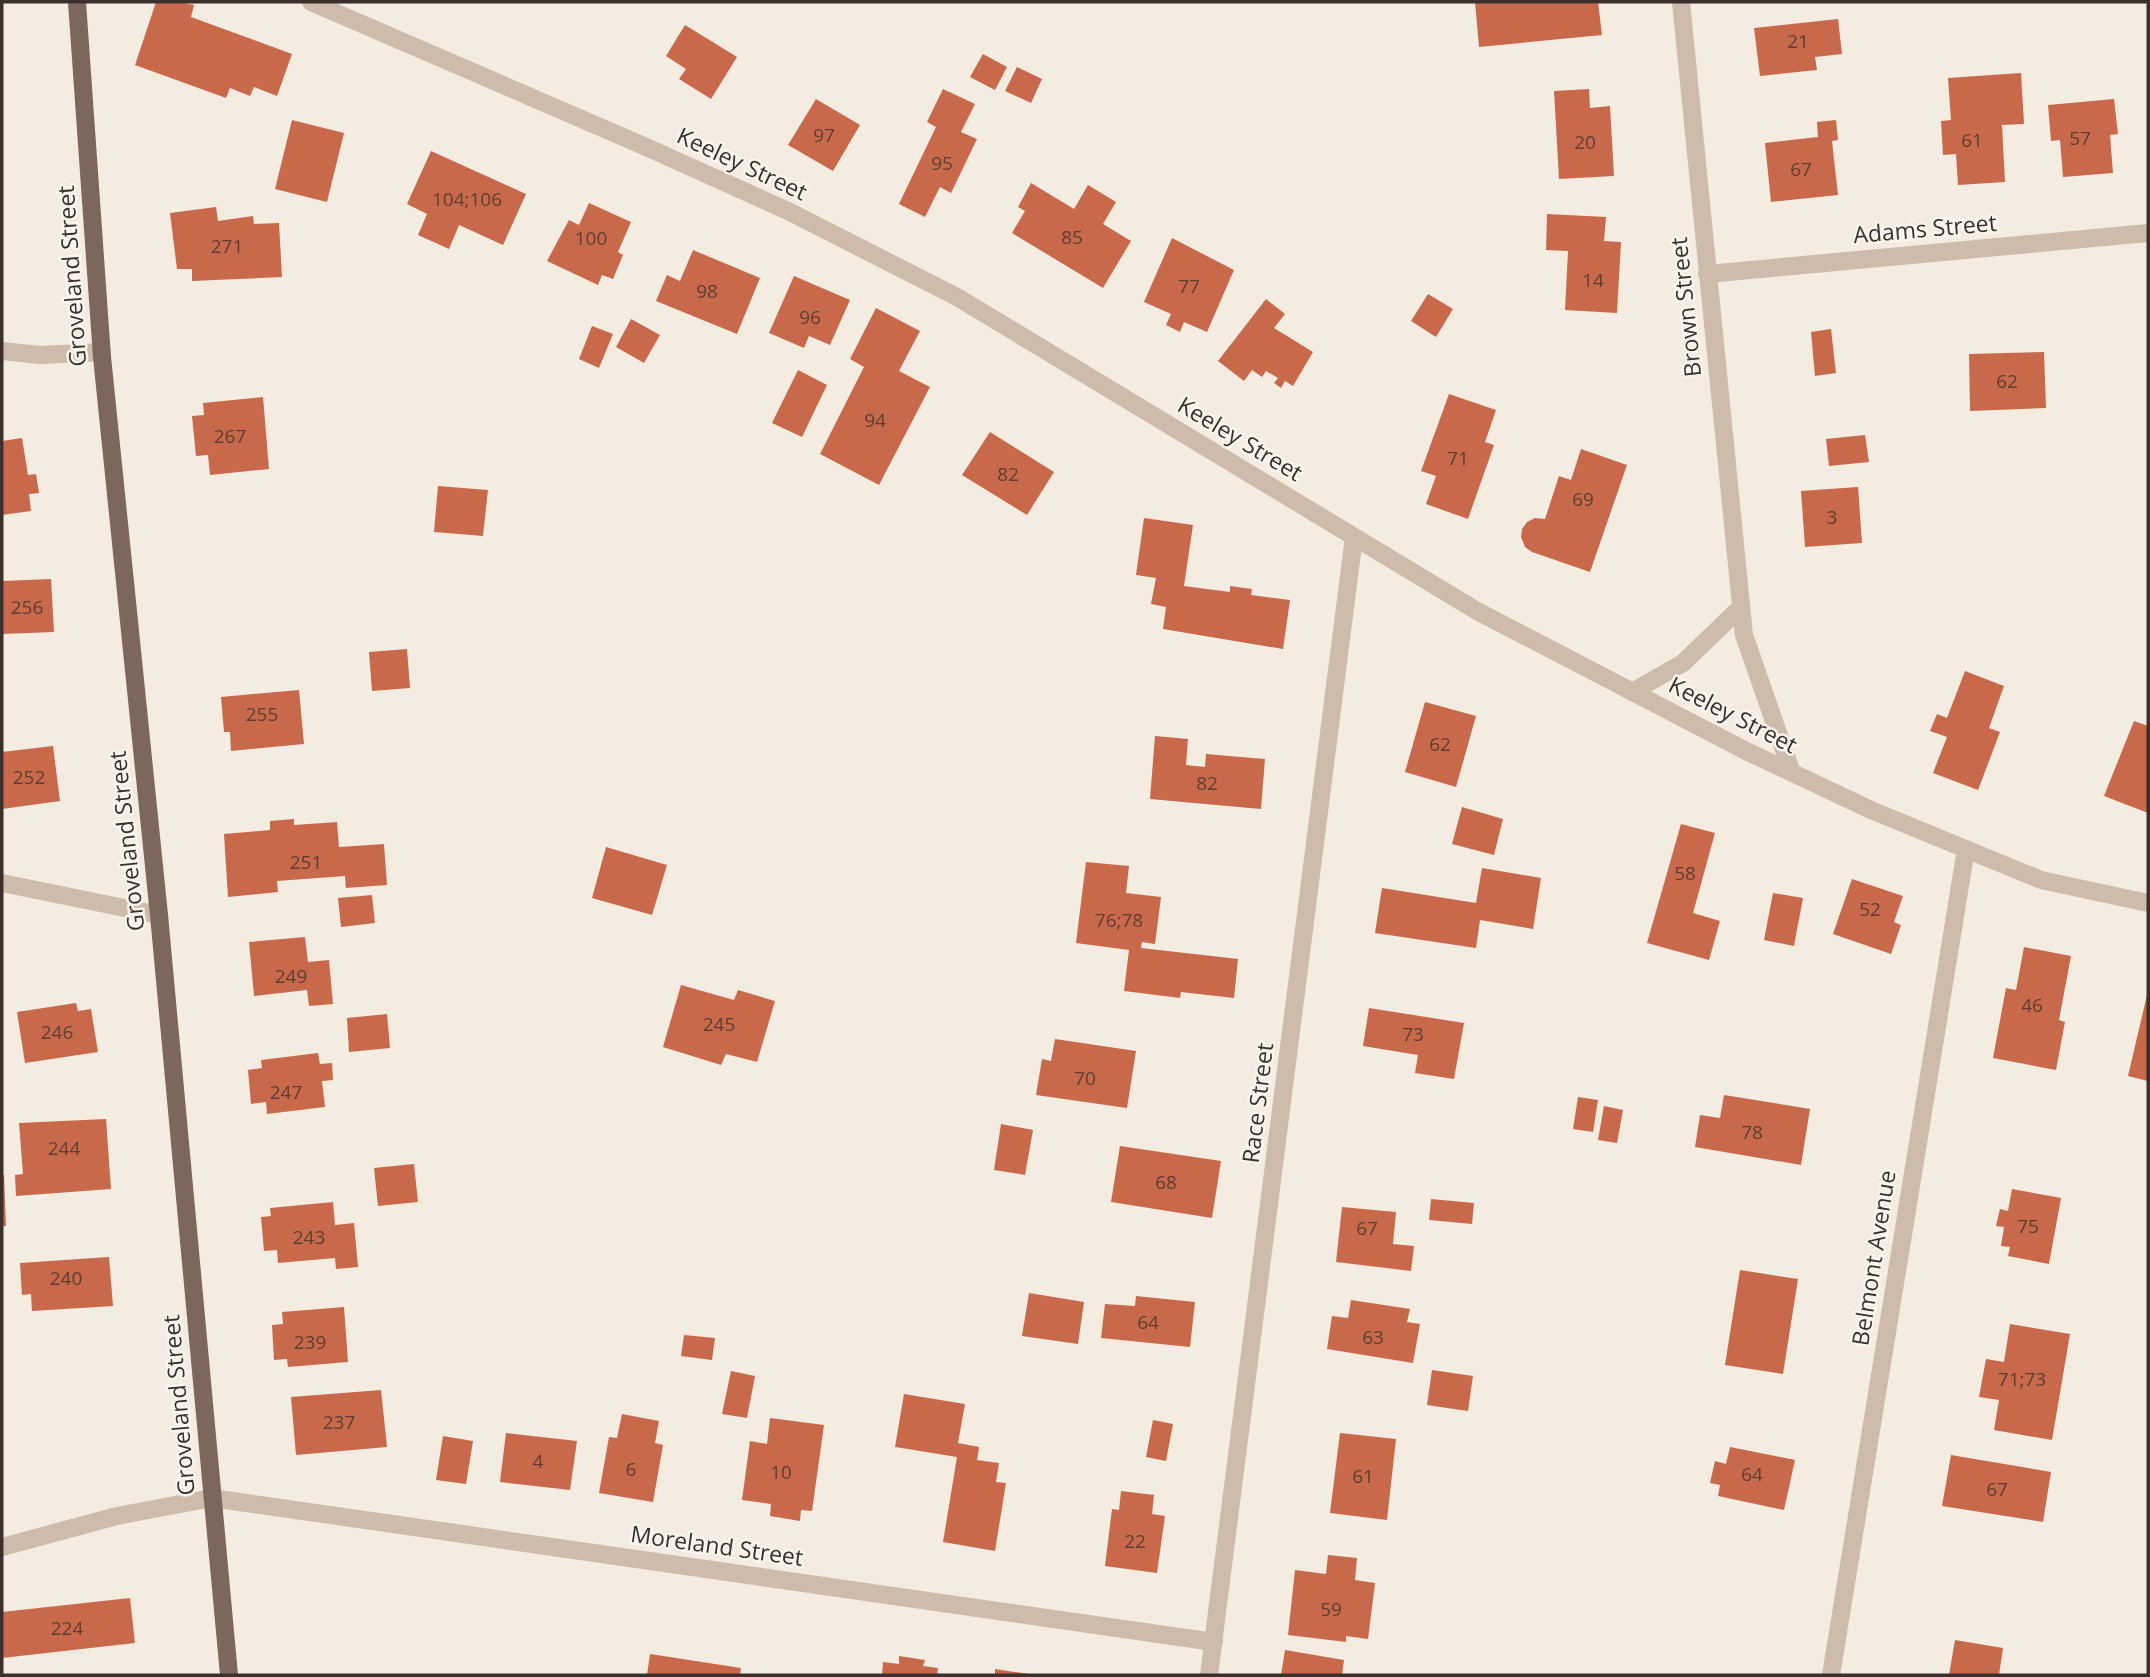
<svg xmlns="http://www.w3.org/2000/svg" width="2150" height="1677" viewBox="0 0 2150 1677" font-family="'Open Sans',sans-serif">
	<style>
		.building { fill: #c8694b }
		.lines { fill: none; stroke-linecap: round; stroke-linejoin: round }
		.minor { stroke: #cdbbac; stroke-width: 18 }
		.major { stroke: #7d675c; stroke-width: 18 }
		.labels { text-anchor: middle; stroke-width: 5; stroke-linejoin: round; paint-order: stroke }
		.number-label { font-size: 19px; fill: #5e3e33 }
		.street-label { font-size: 23px; fill: #3b302b; stroke: #fbf5ee }
	</style>
	<rect width="100%" height="100%" fill="#f4ebe1"/>
	<path class="building" d="M156 2H179L194 5 191 17 292 54 277 96 254 87 250 96 230 88 226 98 135 65Z
		M1475 2H1598L1602 35 1479 47Z
		M1838 19 1842 54 1815 57 1817 70 1760 76 1754 28Z
		M685 25 737 57 711 99 679 79 686 69 666 56Z
		M983 54 1007 67 995 90 970 77Z
		M1017 67 1042 79 1031 103 1005 91Z
		M2021 73 2024 124 2002 125 2005 182 1958 185 1956 154 1943 155 1941 121 1951 120 1948 78Z
		M943 89 975 104 961 132 977 139 951 193 940 187 925 217 899 204 936 127 927 122Z
		M1589 89 1590 108 1610 106 1614 176 1559 179 1554 91Z
		M816 99 860 125 833 171 788 145Z
		M2114 99 2118 134 2110 135 2113 173 2063 177 2060 140 2051 141 2048 105Z
		M292 120 344 133 327 202 275 189Z
		M1836 120 1838 140 1832 141 1838 195 1771 202 1765 143 1818 137 1817 122Z
		M431 151 526 194 503 245 459 225 449 249 418 235 427 214 407 204Z
		M1031 183 1074 209 1088 185 1116 202 1103 224 1131 241 1103 288 1012 233 1025 211 1018 207Z
		M589 203 631 222 618 252 623 255 613 279 602 275 598 285 547 261 569 220 579 225Z
		M216 207 218 221 253 216 254 224 279 223 282 277 192 281V269H177L170 213Z
		M1547 214 1606 217 1604 241 1621 242 1617 313 1565 310 1568 251 1546 250Z
		M1172 238 1234 270 1207 332 1184 322 1180 332 1166 325 1171 314 1144 302Z
		M693 250 760 278 737 334 656 301 667 275 680 281Z
		M794 276 850 300 830 345 809 336 804 348 769 333Z
		M1428 294 1453 309 1436 337 1411 321Z
		M1266 299 1285 314 1274 328 1313 352 1293 386 1285 381 1281 388 1274 383 1278 378 1266 371 1262 377 1252 370 1244 381 1218 361Z
		M876 308 920 331 899 371 930 387 879 485 820 454 864 367 850 359Z
		M631 319 660 335 644 363 616 347Z
		M592 326 613 334 599 368 579 359Z
		M1831 329 1836 373 1815 376 1811 332Z
		M2044 352 2046 408 1970 411 1969 354Z
		M798 370 827 385 802 437 772 423Z
		M1449 394 1496 410 1485 442 1494 445 1468 519 1426 504 1436 476 1421 471Z
		M263 397 269 469 210 475 208 455 196 456 192 416 204 415 203 403Z
		M990 432 1054 472 1027 515 962 475Z
		M1865 435 1869 462 1829 466 1826 439Z
		M22 438 28 475 36 474 39 493 29 494 31 511 2 515V441Z
		M1581 449 1627 465 1590 572 1532 552 1525 547 1521 537 1522 529 1527 522 1535 518 1545 519 1559 476 1571 480Z
		M438 486 488 490 483 536 434 532Z
		M1858 487 1862 543 1805 547 1801 491Z
		M1144 518 1193 525 1184 586 1230 592V586L1252 589 1251 595 1290 600 1283 649 1163 629 1166 607 1151 604 1156 578 1136 575Z
		M51 579 54 632 2 634V581Z
		M407 649 410 688 372 691 369 652Z
		M1965 671 2004 686 1989 728 2000 732 1978 790 1933 773 1947 737 1930 731 1937 714 1947 718Z
		M299 690 304 744 231 751 230 732H224L221 697Z
		M1425 702 1476 716 1456 787 1405 772Z
		M2134 721 2148 726V813L2104 796Z
		M1155 736 1188 739 1186 765 1205 767 1206 754 1265 759 1261 809 1150 799Z
		M53 746 60 801 2 809V752Z
		M1462 807 1503 819 1494 855 1452 844Z
		M294 819V825L337 822 339 847 384 844 387 885 346 888 345 876 277 881 278 892 228 897 224 834 270 830V821Z
		M1681 824 1715 833 1693 913 1720 921 1709 960 1647 943Z
		M606 847 667 865 652 915 592 898Z
		M1086 862 1129 866 1126 893 1161 897 1155 944 1142 942 1141 948 1238 959 1234 998 1181 992 1180 998 1124 991 1129 950 1076 943Z
		M1482 868 1541 878 1533 929 1480 920 1476 948 1375 933 1382 888 1476 903Z
		M1852 879 1903 896 1894 922 1901 925 1891 954 1833 934Z
		M1773 893 1803 898 1794 946 1764 940Z
		M372 895 375 923 341 927 338 898Z
		M305 937 308 962 329 960 333 1004 309 1006 307 990 254 996 249 942Z
		M2024 947 2071 956 2059 1020 2065 1022 2056 1070 1993 1058 2006 988 2016 990Z
		M681 985 734 1000 738 990 775 1001 757 1062 726 1054 721 1065 663 1047Z
		M2147 995H2148V1081L2128 1076Z
		M76 1003 78 1011 91 1009 98 1052 25 1063 17 1012Z
		M1369 1008 1464 1023 1454 1079 1415 1073 1418 1055 1363 1046Z
		M387 1014 390 1048 349 1052 347 1018Z
		M1055 1039 1136 1051 1127 1108 1036 1095 1042 1059 1051 1061Z
		M318 1053 320 1064 332 1063 333 1080 322 1081 325 1107 267 1114 266 1102 251 1104 248 1070 262 1068 261 1060Z
		M1724 1095 1810 1109 1801 1165 1695 1147 1700 1115 1720 1118Z
		M1578 1097 1598 1100 1593 1132 1573 1129Z
		M1604 1106 1623 1110 1617 1143 1598 1140Z
		M106 1119 111 1189 16 1196 15 1175 23 1174 19 1123Z
		M1001 1124 1033 1130 1025 1175 994 1170Z
		M1120 1146 1221 1161 1212 1218 1111 1202Z
		M414 1164 418 1202 378 1206 374 1168Z
		M2 1175H4L6 1226H2Z
		M2012 1189 2061 1198 2049 1264 2008 1256 2010 1247 2001 1246 2004 1227 1996 1226 2000 1209 2008 1211Z
		M1431 1199 1474 1203 1472 1224 1429 1220Z
		M333 1202 335 1225 354 1223 358 1267 336 1269 335 1258 278 1263 277 1250 264 1251 261 1217 271 1216 270 1208Z
		M1342 1207 1396 1212 1393 1244 1414 1246 1411 1271 1336 1262Z
		M109 1257 113 1306 32 1311 31 1294 22 1295 20 1263Z
		M1740 1270 1798 1279 1783 1374 1725 1365Z
		M1029 1293 1084 1302 1078 1344 1022 1336Z
		M1136 1296 1195 1302 1190 1347 1101 1338 1105 1304 1135 1306Z
		M1351 1300 1410 1309 1407 1322 1420 1324 1413 1363 1327 1349 1332 1316 1348 1318Z
		M344 1307 348 1362 288 1367 287 1359 274 1360 272 1325 283 1324 282 1312Z
		M2010 1324 2070 1334 2052 1440 1994 1430 1999 1400 1979 1397 1986 1359 2004 1362Z
		M684 1335 715 1338 712 1360 681 1356Z
		M1432 1370 1473 1376 1468 1411 1427 1405Z
		M731 1371 755 1376 747 1418 722 1414Z
		M381 1390 387 1447 296 1455 291 1397Z
		M904 1394 965 1404 958 1443 979 1447 977 1460 999 1463 996 1482 1006 1483 995 1551 943 1542 957 1457 895 1447Z
		M622 1414 659 1421 655 1443 663 1445 653 1502 599 1493 609 1437 617 1438Z
		M770 1418 824 1425 812 1511 801 1510 800 1521 770 1516 771 1504 742 1500 750 1441 767 1444Z
		M1153 1420 1173 1424 1166 1461 1146 1457Z
		M506 1433 577 1441 570 1490 500 1482Z
		M1340 1433 1396 1439 1387 1520 1330 1513Z
		M443 1436 473 1441 466 1484 436 1480Z
		M1730 1447 1795 1460 1784 1510 1718 1496 1720 1485 1710 1483 1715 1461 1726 1464Z
		M1951 1455 2051 1472 2043 1522 1942 1506Z
		M1121 1491 1154 1495 1152 1514 1165 1516 1157 1573 1105 1566 1112 1509 1119 1510Z
		M1328 1555 1357 1558 1355 1580 1375 1583 1368 1639 1346 1636V1642L1288 1635 1295 1570 1326 1574Z
		M130 1598 135 1643 2 1658V1612Z
		M1955 1640 2003 1648 1999 1675H1949Z
		M1285 1650 1344 1660 1342 1675H1281Z
		M650 1654 741 1668 740 1675H647Z
		M899 1656 925 1660 923 1666 938 1668 937 1675H882L883 1662 899 1664Z
		M995 1669 1029 1674 1028 1675H995Z"/>
	<g class="lines">
		<path class="minor" d="M311 2 644 146 788 211 957 297 1477 611 1746 751 1871 810 2041 880 2148 903
			M1681 2 1744 635 1792 773
			M1707 274 2148 233
			M2 351 40 355 102 352
			M1632 692 1683 663 1741 607
			M2 883 159 915
			M2 1547 117 1516 212 1498 1214 1642
			M1209 1675 1354 537
			M1831 1675 1966 849"/>
		<path class="major" d="M77 2 102 357 159 915 229 1675"/>
	</g>
	<g class="labels">
		<g class="number-label">
			<text x="1798" y="48">21</text>
			<text x="824" y="142">97</text>
			<text x="2080" y="145">57</text>
			<text x="1972" y="147">61</text>
			<text x="1585" y="149">20</text>
			<text x="942" y="170">95</text>
			<text x="1801" y="176">67</text>
			<text x="467" y="206">104;106</text>
			<text x="1072" y="244">85</text>
			<text x="591" y="245">100</text>
			<text x="227" y="253">271</text>
			<text x="1593" y="287">14</text>
			<text x="1189" y="293">77</text>
			<text x="707" y="298">98</text>
			<text x="810" y="324">96</text>
			<text x="2007" y="388">62</text>
			<text x="875" y="427">94</text>
			<text x="230" y="443">267</text>
			<text x="1458" y="465">71</text>
			<text x="1008" y="481">82</text>
			<text x="1583" y="506">69</text>
			<text x="1832" y="524">3</text>
			<text x="27" y="614">256</text>
			<text x="262" y="721">255</text>
			<text x="1440" y="751">62</text>
			<text x="29" y="784">252</text>
			<text x="1207" y="790">82</text>
			<text x="306" y="869">251</text>
			<text x="1685" y="880">58</text>
			<text x="1870" y="916">52</text>
			<text x="1119" y="927">76;78</text>
			<text x="291" y="983">249</text>
			<text x="2032" y="1012">46</text>
			<text x="719" y="1031">245</text>
			<text x="57" y="1039">246</text>
			<text x="1413" y="1041">73</text>
			<text x="1085" y="1085">70</text>
			<text x="286" y="1099">247</text>
			<text x="1752" y="1139">78</text>
			<text x="64" y="1155">244</text>
			<text x="1166" y="1189">68</text>
			<text x="2028" y="1233">75</text>
			<text x="1367" y="1235">67</text>
			<text x="309" y="1244">243</text>
			<text x="66" y="1285">240</text>
			<text x="1148" y="1329">64</text>
			<text x="1373" y="1344">63</text>
			<text x="310" y="1349">239</text>
			<text x="2022" y="1386">71;73</text>
			<text x="339" y="1429">237</text>
			<text x="538" y="1468">4</text>
			<text x="631" y="1476">6</text>
			<text x="781" y="1479">10</text>
			<text x="1752" y="1481">64</text>
			<text x="1363" y="1483">61</text>
			<text x="1997" y="1496">67</text>
			<text x="1135" y="1548">22</text>
			<text x="1331" y="1616">59</text>
			<text x="67" y="1635">224</text>
		</g>
		<g class="street-label">
			<text transform="translate(742 164) rotate(25)" y="8">Keeley Street</text>
			<text transform="translate(1925 229) rotate(-5)" y="8">Adams Street</text>
			<text transform="translate(72 276) rotate(-94)" y="8">Groveland Street</text>
			<text transform="translate(1686 307) rotate(-96)" y="8">Brown Street</text>
			<text transform="translate(1240 439) rotate(31)" y="8">Keeley Street</text>
			<text transform="translate(1733 715) rotate(27)" y="8">Keeley Street</text>
			<text transform="translate(127 841) rotate(-96)" y="8">Groveland Street</text>
			<text transform="translate(1258 1103) rotate(-83)" y="8">Race Street</text>
			<text transform="translate(1874 1258) rotate(-81)" y="8">Belmont Avenue</text>
			<text transform="translate(179 1405) rotate(-95)" y="8">Groveland Street</text>
			<text transform="translate(717 1546) rotate(8)" y="8">Moreland Street</text>
		</g>
	</g>
	<rect width="2150" height="1677" fill="none" stroke="#3b302b" stroke-width="7"/>
</svg>
